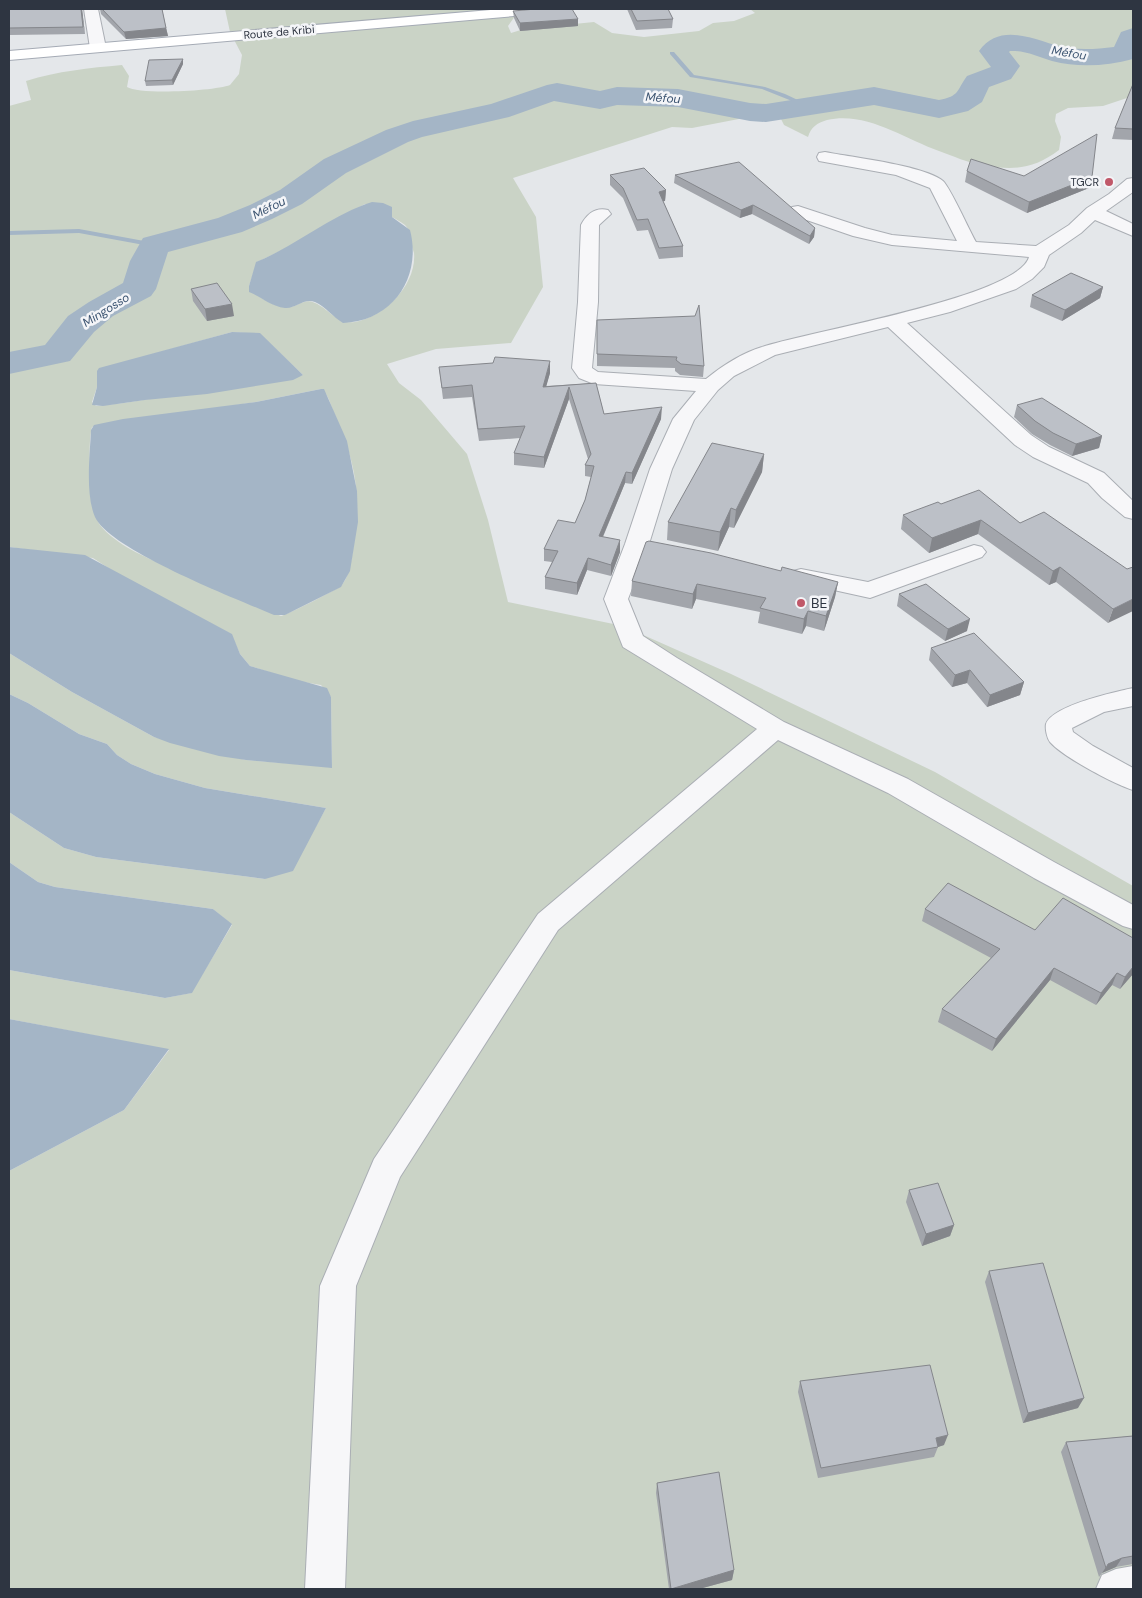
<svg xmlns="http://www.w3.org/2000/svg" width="1142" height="1598" viewBox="0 0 1142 1598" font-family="'DM Sans',sans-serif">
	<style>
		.green { fill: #cad3c6; fill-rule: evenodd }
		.water { fill: #a4b5c6 }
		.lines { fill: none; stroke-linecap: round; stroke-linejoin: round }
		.stream { fill: #a4b5c6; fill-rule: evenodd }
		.river { fill: #a4b5c6; fill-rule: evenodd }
		.minor-casing { stroke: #aaaeb4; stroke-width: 2 }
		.major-casing { stroke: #a5abb5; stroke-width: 2 }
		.minor { fill: #f7f7f9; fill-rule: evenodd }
		.major { fill: #fff; fill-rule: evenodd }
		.wall { fill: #a2a5ab }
		.shaded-wall { fill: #84868b }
		.building { fill: #bcc0c7; stroke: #84868b }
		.poi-dot { fill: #c05869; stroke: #f4f5f8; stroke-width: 2 }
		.labels { text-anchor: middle; stroke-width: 5; stroke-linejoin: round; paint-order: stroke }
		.far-street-label { font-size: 11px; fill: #2e3541; stroke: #f4f5f8 }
		.far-poi-label { font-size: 11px; fill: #2e3541; stroke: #f4f5f8; text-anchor: end }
		.far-water-label { font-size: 12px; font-style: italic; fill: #3c5471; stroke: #f4f5f8 }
		.poi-label { font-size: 14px; fill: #2e3541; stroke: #f4f5f8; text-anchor: start }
	</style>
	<rect width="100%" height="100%" fill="#e4e7ea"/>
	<path class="green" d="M225 9H520L508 26 511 33 524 29 594 22 612 33 644 37 699 31 713 23 734 21 755 13 750 9H1133V96L1103 106 1068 108 1056 114 1055 121 1061 137 1059 150C1034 169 1013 171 983 165 968 163 953 156 939 151 903 138 866 111 827 120 817 123 811 127 808 137L784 125 780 117 744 118 692 128 672 127 513 178 536 217 543 287 511 343 436 349 387 364 399 383 421 400 467 454 488 520 508 602 623 626 731 674 935 772 1133 886V1589H9V1171L124 1110 169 1050 9 1019V970L165 998 191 993 232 925 213 909 55 887 38 882 9 862V812L64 848 96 857 265 879 315 828 326 808 205 788 155 774 131 764 117 755 107 744 79 734 28 703 9 694V653L72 692 154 737 246 760 332 767 331 697 321 685 297 681 250 666 240 654 231 634 116 573 93 558 9 547V106L31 100 26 81C58 71 89 68 122 65L129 76 127 87C139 95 215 91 230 85L239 74 242 55 230 32ZM365 204 392 208V217C396 219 401 222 405 225 410 230 410 235 411 242 411 246 413 249 414 253 417 285 384 317 355 322 338 325 329 309 315 303 304 297 297 308 287 307 269 306 264 298 249 291V286L257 262C294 246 329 223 365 204ZM232 332 260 334 303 375 124 403 96 406 92 402 97 387 139 358ZM321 389C330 396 330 405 335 415 356 463 362 497 353 549 351 562 350 574 342 585 338 589 287 615 281 616 242 601 205 585 168 567 145 557 116 545 100 525 90 511 87 444 92 427L256 402Z"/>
	<path class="water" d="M372 202 383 203 392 207V217L410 230C422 276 394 321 343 323 333 317 326 307 315 302 303 298 296 309 285 308 270 306 262 297 249 292V286L256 262C296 246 331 215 372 202Z
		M232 332 260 333 303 375 293 380 207 394 145 400 103 406 92 405 97 387V371L99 368Z
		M321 389H324L347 441 357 491 358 522 350 571 341 587 285 615H274C237 599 110 550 95 517 85 494 90 454 91 430L94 425 123 419 256 402Z
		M9 547 85 555 232 634 240 654 250 666 327 688 331 697 332 768 246 760 219 756 170 743 154 737 72 692 9 653Z
		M9 694 28 703 79 734 107 744 117 755 131 764 155 774 205 788 326 808 293 871 265 879 96 857 64 848 9 812Z
		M9 862 38 882 55 887 213 909 232 924 192 993 165 998 9 970Z
		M9 1019 169 1049 124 1110 9 1171Z"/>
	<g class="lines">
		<path class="stream" d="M670 52H674L694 75 765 87 785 94 802 102 797 103 762 89 690 77 670 54Z
			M79 229 155 243 158 245 155 247 79 233 9 235V231Z"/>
		<path class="river" d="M1133 28V59C1106 66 1079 68 1052 61 1038 57 1025 50 1010 51L1009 52 1020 66 1011 79 989 87 982 102 968 111 939 118 874 105 766 122 750 121 678 107 617 105 600 109 554 101 509 117 422 137 408 142 346 173 302 204 272 219 242 232 168 252 156 289 151 296 113 316 94 332 70 361 9 374V352L45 345 68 316 89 302 123 283 130 261 143 238 218 218 250 205 280 190 324 159 386 130 413 121 491 104 547 85 557 83 600 91 617 87 678 89 750 103 766 104 874 87 939 100C960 96 956 91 967 76L991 67 979 51C1002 19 1039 43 1068 48 1083 50 1099 49 1114 47L1121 32Z"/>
		<defs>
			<path id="minor" d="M84 9H98L106 48 103 51H93L90 48Z
				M825 152C851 157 926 166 943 181 951 189 969 230 976 242L1036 246 1069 225 1087 208 1109 194 1127 179 1133 178V192L1106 211 1133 224V236L1095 220 1081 233 1049 255 1044 267 1032 279 1016 289 950 312 907 323 1031 435 1049 447 1104 473 1133 501V519L1125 517 1102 498 1088 483 1033 457 1015 445 888 327 775 355 734 376 718 390 694 420 672 469 649 544 628 599 643 636 677 658 784 722 908 779 1054 862 1133 905V929L1123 926 1034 878 888 793 778 740 558 930 400 1177 356 1286 345 1589H305L320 1286 374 1159 538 914 757 729 623 647 604 599 625 544 650 469 673 419 696 391 594 384 579 378 572 368 578 302 581 225C587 214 595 207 608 210L611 214 599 225 598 302 592 368 598 372 706 379C722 366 742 353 762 347 806 332 1018 297 1029 257L892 245 853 236 792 215 789 211 792 207 798 206 865 228 892 235 957 241 930 188 896 175 819 161 817 157 819 153Z
				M974 545 982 547 986 552 982 557 870 598 793 581 789 576 793 571 801 569 868 582Z
				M1133 688V706L1104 712 1072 728 1073 732 1093 746 1133 768V790C1114 784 1063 757 1050 742 1047 738 1045 729 1046 724 1053 705 1115 692 1133 688Z
				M1133 1566V1589H1096L1102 1575 1116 1569Z"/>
			<path id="major" d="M502 9H556L554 12 549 13 9 60V51Z"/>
		</defs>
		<use href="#minor" class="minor-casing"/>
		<use href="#major" class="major-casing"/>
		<use href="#minor" class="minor"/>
		<use href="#major" class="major"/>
	</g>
	<path class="wall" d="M9 9H83H82L85 34 9 35Z
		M100 9H162L168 36 126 39 101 14Z
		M627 9H668L673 19 672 28 636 30Z
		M513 11 578 19V26L520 31 514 18Z
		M183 59V64L173 85 146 86 145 81Z
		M1133 84V140L1112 139 1115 128Z
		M967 171 1024 176 1089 188 1027 213 965 182Z
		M610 175 666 190 665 201H663L683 246V257L659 259 648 230 637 231 623 198 610 185Z
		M675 175 815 228 814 237 809 244 752 214 740 218 674 183Z
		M1103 287 1100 298 1062 321 1030 307 1032 295Z
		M191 289 234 316 207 321 193 301Z
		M597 320 704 366 703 377 680 375 675 371V368L597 366Z
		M439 367 550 373 546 386 596 383 604 414 661 419 632 484 625 483 603 537 620 552 611 576 587 570 577 595 545 589V577L552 562 544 561V549L575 523 585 500 591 477 585 476V465L588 459 569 399 544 468 514 465V453L520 438 479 441 472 397 443 399Z
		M1017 405 1102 436 1099 448 1072 456 1050 445 1032 434 1014 417Z
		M764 454 762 472 734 528 729 527 718 551 667 540 668 522Z
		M941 504 1020 523 1127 569 1108 623 1056 582 1049 585 978 534 929 553 901 529 903 515Z
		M781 571 838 582 835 597 824 631 806 626 802 634 758 623 760 612 696 599 692 609 631 596 632 581Z
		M899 594 967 631 945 641 897 606Z
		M931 648 1024 682 1020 695 987 707 967 683 952 687 929 660Z
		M925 909 1035 930 1133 938V974L1120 989 1112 985 1096 1005 1050 980 992 1051 938 1022 942 1009 991 958 922 921Z
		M909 1190 954 1225 950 1236 922 1246 906 1202Z
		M989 1271 1078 1408 1023 1423 985 1282Z
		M800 1381 944 1445 938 1447 934 1457 818 1478 798 1392Z
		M1133 1436V1566V1564L1116 1567 1102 1573 1099 1577 1061 1452 1066 1442Z
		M657 1483 734 1570 732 1580 699 1589H669L656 1493Z"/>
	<path class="shaded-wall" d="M81 9H83H82L85 34Z
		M578 19V26L520 31V23Z
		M166 28 168 36 126 39 124 32Z
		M183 59V64L173 85 172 80Z
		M1092 177 1089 188 1027 213 1029 202Z
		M666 190 665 201 659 202V192Z
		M753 205 752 214 740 218 741 210Z
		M815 228 814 237 809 244 810 236Z
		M1103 287 1100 298 1062 321 1065 310Z
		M232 304 234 316 207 321 205 309Z
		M550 361V373L543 398V387Z
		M569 387V399L544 468V457Z
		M662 407 661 419 632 484V473Z
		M1102 436 1099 448 1072 456 1076 444Z
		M764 454 762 472 734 528 736 510Z
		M626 472 625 483 598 548 599 536Z
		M731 508 729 527 718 551 720 532Z
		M981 520 978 534 929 553 932 538Z
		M620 540V552L611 576V565Z
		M588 558 587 570 577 595V583Z
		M1060 567 1056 582 1049 585 1053 571Z
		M838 582 835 597 824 631 826 616Z
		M697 584 696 599 692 609 693 594Z
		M1133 599V611L1108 623 1113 609Z
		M808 611 806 626 802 634 804 619Z
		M970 619 967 631 945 641 948 629Z
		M970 670 967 683 952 687 955 675Z
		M1024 682 1020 695 987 707 990 695Z
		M1133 967V974L1120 989 1125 977Z
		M1054 968 1050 980 992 1051 996 1039Z
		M1117 973 1112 985 1096 1005 1101 993Z
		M954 1225 950 1236 922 1246 926 1234Z
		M1084 1398 1078 1408 1023 1423 1028 1413Z
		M948 1435 944 1445 938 1447 936 1438Z
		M1122 1558 1116 1567 1102 1573 1108 1564Z
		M734 1570 732 1580 699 1589H671Z"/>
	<path class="building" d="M9 9H81L83 27 9 28Z
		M102 9H162L166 28 124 32Z
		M536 9H572L578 19 520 23 513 11Z
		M631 9H668L673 19 637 21Z
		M183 59 172 80 145 81 149 60Z
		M1133 84V129L1115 128Z
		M1097 134 1092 177 1029 202 967 171 971 159 1024 176Z
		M739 162 815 228 810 236 753 205 741 210 675 175Z
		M644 168 666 190 659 192 683 246 659 248 648 219 637 220 623 188 610 175Z
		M1071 273 1103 287 1065 310 1032 295Z
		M217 283 232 304 205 309 191 289Z
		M699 305 704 366 681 364 676 360 677 357 597 354V320L695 316Z
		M495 357 550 361 543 387 596 383 604 414 662 407 632 473 626 472 599 536 620 540 611 565 588 558 577 583 545 577 558 551 544 549 558 520 575 523 585 500 594 466 585 465 591 454 569 387 544 457 514 453 525 426 478 429 472 385 442 388 439 367 493 363Z
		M1042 398 1102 436 1076 444 1053 433 1035 421 1017 405Z
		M712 443 764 454 736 510 731 508 720 532 668 522Z
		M979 490 1020 523 1044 512 1127 569 1133 567V599L1113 609 1060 567 1053 571 981 520 932 538 903 515 938 502 941 504Z
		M649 541 711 553 781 571 782 567 838 582 826 616 808 611 804 619 760 608 766 598 697 584 693 594 632 581 646 542Z
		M926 584 970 619 948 629 899 594Z
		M974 633 1024 682 990 695 970 670 955 675 931 648Z
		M948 883 1035 930 1063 898 1133 938V967L1125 977 1117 973 1101 993 1054 968 996 1039 942 1009 1000 949 925 909Z
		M938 1183 954 1225 926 1234 909 1190Z
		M1043 1263 1084 1398 1028 1413 989 1271Z
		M930 1365 948 1435 936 1438 938 1447 821 1468 800 1381Z
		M1133 1436V1556L1122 1558 1108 1564 1106 1568 1066 1442Z
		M719 1472 734 1570 671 1589 657 1483Z"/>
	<g class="poi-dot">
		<circle cx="1109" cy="182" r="5"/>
		<circle cx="801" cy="603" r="5"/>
	</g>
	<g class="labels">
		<g class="far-street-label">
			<text transform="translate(279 32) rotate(-5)" y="4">Route de Kribi</text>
		</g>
		<g class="far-poi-label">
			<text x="1099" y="186">TGCR</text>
		</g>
		<g class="far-water-label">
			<text transform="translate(1069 53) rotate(10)" y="4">Méfou</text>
			<text transform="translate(663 98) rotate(4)" y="4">Méfou</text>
			<text transform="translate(269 208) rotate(-26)" y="4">Méfou</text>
			<text transform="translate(106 310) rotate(-32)" y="4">Mingosso</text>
		</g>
		<g class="poi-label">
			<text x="811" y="608">BE</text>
		</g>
	</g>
	<rect width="1142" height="1598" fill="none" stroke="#2e3541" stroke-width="20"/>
</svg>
